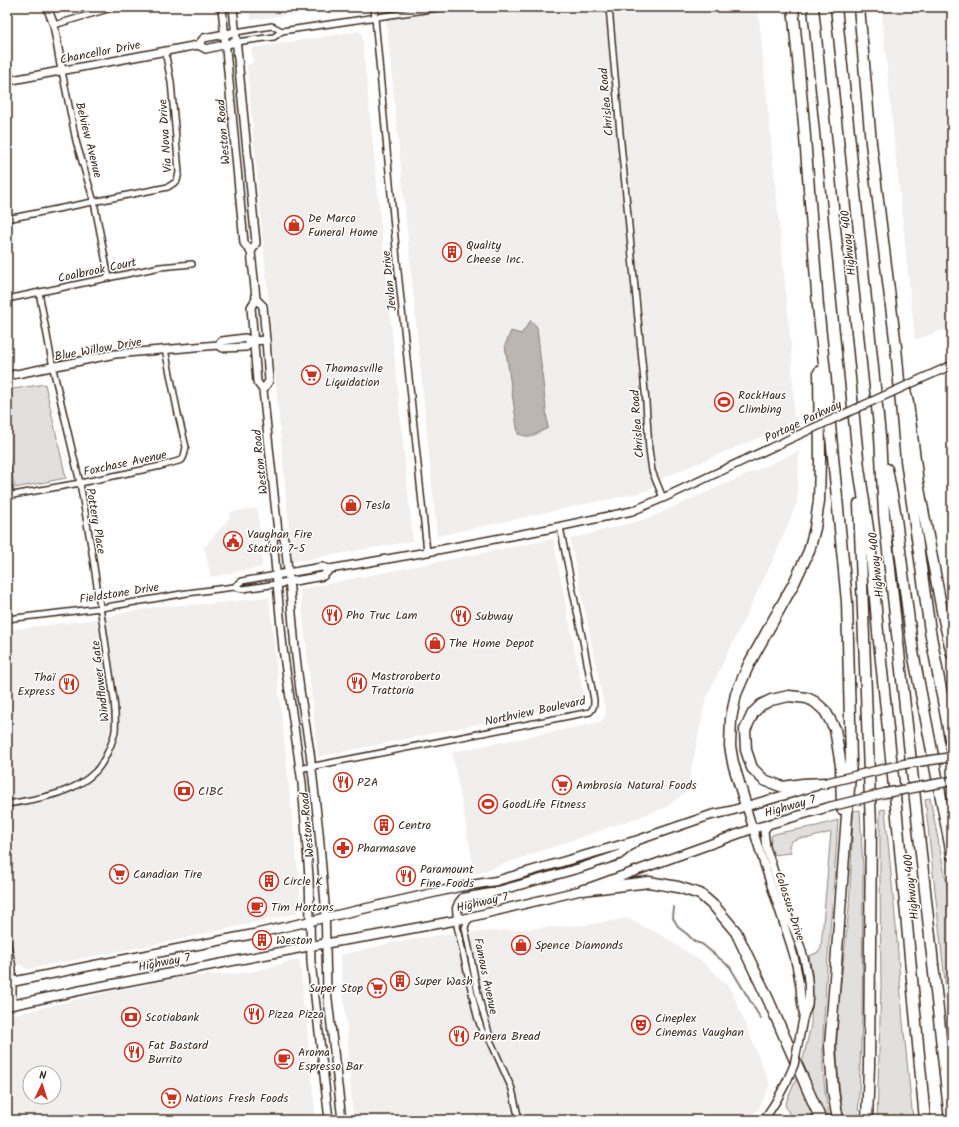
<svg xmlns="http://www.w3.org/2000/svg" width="959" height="1127" viewBox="0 0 959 1127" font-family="Kalam,sans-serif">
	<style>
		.built { fill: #f1efee; fill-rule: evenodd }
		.green { fill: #e2e0de; stroke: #8e857e }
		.water { fill: #bcb6b3; stroke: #887e77 }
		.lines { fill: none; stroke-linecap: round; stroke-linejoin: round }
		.stream { stroke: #887e77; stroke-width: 2 }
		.minor-casing { stroke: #3b2a1e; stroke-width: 8 }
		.tertiary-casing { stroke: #3b2a1e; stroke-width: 10 }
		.secondary-casing { stroke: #3b2a1e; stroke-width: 10 }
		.primary-casing { stroke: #3b2a1e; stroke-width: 11 }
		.motorway-casing { stroke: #3b2a1e; stroke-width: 13 }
		.minor { stroke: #fff; stroke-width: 5 }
		.tertiary { stroke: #fff; stroke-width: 7 }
		.secondary { stroke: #fff; stroke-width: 7 }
		.primary { stroke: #fff; stroke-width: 8 }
		.motorway { stroke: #fff; stroke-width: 10 }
		.tertiary-bridge-casing { stroke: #3b2a1e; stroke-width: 10; stroke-linecap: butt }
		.primary-bridge-casing { stroke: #3b2a1e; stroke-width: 11; stroke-linecap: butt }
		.tertiary-bridge { stroke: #fff; stroke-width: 7 }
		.primary-bridge { stroke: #fff; stroke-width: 8 }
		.labels { text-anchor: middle; stroke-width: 3; stroke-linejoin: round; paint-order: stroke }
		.street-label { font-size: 12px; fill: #3b2a1e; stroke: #fff }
		.poi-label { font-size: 12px; fill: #3b2a1e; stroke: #fff; text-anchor: start }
	</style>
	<rect width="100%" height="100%" fill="#fff"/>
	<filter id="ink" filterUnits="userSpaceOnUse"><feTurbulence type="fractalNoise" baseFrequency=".025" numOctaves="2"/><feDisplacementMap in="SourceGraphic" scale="8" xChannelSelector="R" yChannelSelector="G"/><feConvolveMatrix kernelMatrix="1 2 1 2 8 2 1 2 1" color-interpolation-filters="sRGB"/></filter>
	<g filter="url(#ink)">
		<path class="built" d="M249 7H346L251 20Z
			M385 7H758L792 356 794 423 665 477 647 491 437 536Z
			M881 7H952V327L915 340 891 110Z
			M360 31 362 35 413 541 292 562 247 65 253 62 251 48Z
			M799 451 797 502 774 558 706 698 687 791 665 808 475 874 452 752 601 722 606 714 570 539 649 518Z
			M257 508 262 543V567L211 577 204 548 230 517V512Z
			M553 539 585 702 318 757 300 589Z
			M269 597 300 889 297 913 172 941 28 969 19 964 7 967V630L89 620 160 606 207 604Z
			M627 918 640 925 658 933 703 962 731 989 770 1085 759 1108 748 1120H353L347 1031 340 955 396 942 451 933 453 934 593 924Z
			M299 959 304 995H302V1006H305L316 1120H118L108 1114 107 1120H7V1016L117 990 147 985 153 980 168 978 252 972ZM30 1073H54V1097H30Z"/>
		<path class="green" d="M45 384 66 478 15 488 7 449V390Z
			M930 798 952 911V1046L925 799Z
			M885 809 896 927 903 1022 913 1120H877L881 986 880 877V810Z
			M860 810 863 870 862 1017 858 1120H844C839 1091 836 1061 837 1032 839 991 845 950 849 908 851 876 852 843 853 811Z
			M838 820C835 874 830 927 826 981 825 1007 822 1033 823 1060 823 1080 826 1100 830 1120H825L806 1077 802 1064 811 1025 812 974 809 956 819 952 821 948 831 832 809 838H800L791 841 789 846 791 853 772 855 770 845 772 835 778 833 817 826Z
			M797 1077 816 1120H792L785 1105Z"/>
		<path class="water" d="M531 320 537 327 548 428 530 437 518 434 505 345 511 331 521 334Z"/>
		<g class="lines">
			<path class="stream" d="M674 907 673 918 679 928 687 934 695 942 702 944 730 967 761 1019"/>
			<defs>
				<path id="minor" d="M374 7 398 271 427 552
					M609 7 620 133 646 402 649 449 652 471 663 498
					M54 25 115 7
					M236 32 272 26 282 31
					M236 42 274 37 282 31 445 7
					M62 71 76 141 94 202 109 278
					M7 219 168 187 177 181 179 172 171 82 165 51
					M7 299 160 267 192 264
					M7 476 11 496
					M7 496 80 483 161 466 182 460 184 456 186 447 178 414 165 349
					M234 587 242 581 276 575
					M7 619 101 608 187 593 234 587 243 589 277 584
					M299 769 590 712C594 708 594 705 594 700L583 641 560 527
					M7 804C26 801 46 798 64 791 75 787 87 780 95 772 104 763 113 742 115 731 116 720 115 710 114 700L91 546 80 483 54 373 39 292
					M471 918 467 922 465 928C470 951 474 975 479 998 482 1012 488 1025 490 1039
					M458 920 457 926 477 1016 482 1031 490 1040 512 1089 519 1120
					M7 940 13 968V1004
					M7 984 11 998
					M56 1120 76 1118 93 1120"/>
				<path id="tertiary" d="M47 7 54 25 62 71
					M198 45 206 49 236 42
					M7 81 198 45 204 38 236 32
					M218 345 222 341 245 338 253 341 266 340
					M7 376 115 354 218 345 223 348 246 347 253 341
					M921 379 952 365
					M276 575 322 567 330 569 427 552 548 529 632 511 663 498 796 436
					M277 584 323 576 330 569
					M746 806 759 849 791 946C795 959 798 973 800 987 801 997 801 1005 804 1016
					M768 825 764 831 766 847 790 921C802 946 811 977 808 1005 807 1009 805 1013 803 1017
					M763 1120C773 1108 780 1095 787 1081"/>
				<path id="secondary" d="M222 7 244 243 251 252 255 288 256 299 251 307 257 382 263 390 278 532 273 539 283 649 302 783 309 877 311 962 329 1120
					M233 7 256 243 251 252
					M256 299 263 306 266 340 269 381 263 390
					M278 532 283 536 285 542 290 590 295 648 300 690 310 752 319 832 325 904 327 991 342 1120"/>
				<path id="primary" d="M458 920 457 908 459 903 463 898 491 893 580 868 619 855 634 843
					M7 983 90 966 254 934 459 887 496 881 638 840 711 815 730 811 816 786
					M7 1006 92 988 291 950 310 946 372 936 458 920 583 890 752 829 829 807"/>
				<path id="motorway" d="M793 7 804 124 818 306 825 373 847 602 851 761 830 1046 833 1091 838 1120
					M813 7 859 468 870 542 878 632 896 806 925 1120
					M836 7 880 436 884 514 950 1120
					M859 7 871 143 896 347 906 460 930 631 952 749
					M905 390 908 403 918 483 942 611 952 654
					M887 469 895 511 913 652 952 855
					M859 504 871 827 869 1066 867 1120
					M825 783 803 784 783 787 764 780 752 768 746 750 745 730 753 713 761 705 771 700 789 696 807 698 815 702 825 711 835 729 841 766 842 809
					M746 806 733 763 730 746 731 719 736 694 749 664 794 583 809 551 815 528 819 501 820 460 819 372
					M583 890 649 882 678 887 700 894 715 907 736 932 768 999 821 1120"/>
			</defs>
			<use href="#minor" class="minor-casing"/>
			<use href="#tertiary" class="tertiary-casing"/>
			<use href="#secondary" class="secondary-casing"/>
			<use href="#primary" class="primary-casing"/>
			<use href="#motorway" class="motorway-casing"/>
			<use href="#minor" class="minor"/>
			<use href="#tertiary" class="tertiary"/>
			<use href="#secondary" class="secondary"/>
			<use href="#primary" class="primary"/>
			<use href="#motorway" class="motorway"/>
			<defs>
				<path id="tertiary-bridge" d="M796 436 921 379
					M787 1081 794 1065 803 1019"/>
				<path id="primary-bridge" d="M825 783 904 764 952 757
					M829 807 885 793 952 781"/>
			</defs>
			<use href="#tertiary-bridge" class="tertiary-bridge-casing"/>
			<use href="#primary-bridge" class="primary-bridge-casing"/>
			<use href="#tertiary-bridge" class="tertiary-bridge"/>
			<use href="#primary-bridge" class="primary-bridge"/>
		</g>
	</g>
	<defs>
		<symbol id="shop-ring" viewBox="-11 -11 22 22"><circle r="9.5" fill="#fff" stroke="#c8321e" stroke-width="1.5"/><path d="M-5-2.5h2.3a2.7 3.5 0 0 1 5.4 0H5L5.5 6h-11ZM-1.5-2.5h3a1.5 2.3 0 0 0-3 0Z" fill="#c8321e"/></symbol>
		<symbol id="building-ring" viewBox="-11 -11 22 22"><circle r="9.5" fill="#fff" stroke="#c8321e" stroke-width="1.5"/><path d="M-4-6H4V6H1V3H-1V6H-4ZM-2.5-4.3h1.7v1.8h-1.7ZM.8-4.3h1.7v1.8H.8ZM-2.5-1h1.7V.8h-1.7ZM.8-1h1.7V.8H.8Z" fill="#c8321e"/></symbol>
		<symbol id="supermarket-ring" viewBox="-11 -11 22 22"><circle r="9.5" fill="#fff" stroke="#c8321e" stroke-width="1.5"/><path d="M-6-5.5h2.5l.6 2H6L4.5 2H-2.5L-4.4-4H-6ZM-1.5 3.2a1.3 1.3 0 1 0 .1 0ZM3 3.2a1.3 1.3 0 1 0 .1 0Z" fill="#c8321e"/></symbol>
		<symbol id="stadium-ring" viewBox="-11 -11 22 22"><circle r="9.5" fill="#fff" stroke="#c8321e" stroke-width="1.5"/><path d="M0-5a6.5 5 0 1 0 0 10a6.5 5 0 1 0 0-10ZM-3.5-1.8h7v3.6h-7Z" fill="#c8321e"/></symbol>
		<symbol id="civic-ring" viewBox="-11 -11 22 22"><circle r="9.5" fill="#fff" stroke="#c8321e" stroke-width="1.5"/><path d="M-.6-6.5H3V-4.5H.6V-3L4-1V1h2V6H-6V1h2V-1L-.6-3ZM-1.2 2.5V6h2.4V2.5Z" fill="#c8321e"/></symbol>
		<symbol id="restaurant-ring" viewBox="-11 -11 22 22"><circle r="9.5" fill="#fff" stroke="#c8321e" stroke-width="1.5"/><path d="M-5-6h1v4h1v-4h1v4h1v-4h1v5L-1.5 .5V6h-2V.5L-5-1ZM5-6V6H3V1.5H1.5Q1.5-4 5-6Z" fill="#c8321e"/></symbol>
		<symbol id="bank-ring" viewBox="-11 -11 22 22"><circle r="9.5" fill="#fff" stroke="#c8321e" stroke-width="1.5"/><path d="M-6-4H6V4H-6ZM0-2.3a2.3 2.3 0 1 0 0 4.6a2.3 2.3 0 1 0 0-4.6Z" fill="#c8321e"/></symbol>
		<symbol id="pharmacy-ring" viewBox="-11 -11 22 22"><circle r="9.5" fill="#fff" stroke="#c8321e" stroke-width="1.5"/><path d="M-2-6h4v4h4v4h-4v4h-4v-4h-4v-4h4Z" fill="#c8321e"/></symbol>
		<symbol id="cafe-ring" viewBox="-11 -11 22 22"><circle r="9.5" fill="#fff" stroke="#c8321e" stroke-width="1.5"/><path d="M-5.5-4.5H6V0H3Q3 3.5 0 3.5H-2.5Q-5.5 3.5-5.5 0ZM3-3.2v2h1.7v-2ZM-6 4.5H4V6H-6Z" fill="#c8321e"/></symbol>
		<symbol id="theatre-ring" viewBox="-11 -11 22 22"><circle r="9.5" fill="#fff" stroke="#c8321e" stroke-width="1.5"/><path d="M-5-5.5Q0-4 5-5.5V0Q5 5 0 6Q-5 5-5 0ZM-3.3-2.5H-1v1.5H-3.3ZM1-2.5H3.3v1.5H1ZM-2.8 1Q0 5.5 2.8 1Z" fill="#c8321e"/></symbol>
	</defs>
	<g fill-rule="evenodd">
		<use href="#shop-ring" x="283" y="214" width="22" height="22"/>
		<use href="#building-ring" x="441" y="241" width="22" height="22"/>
		<use href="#supermarket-ring" x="300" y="364" width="22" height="22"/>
		<use href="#stadium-ring" x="713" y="391" width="22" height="22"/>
		<use href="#shop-ring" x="340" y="494" width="22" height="22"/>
		<use href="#civic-ring" x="222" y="530" width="22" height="22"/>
		<use href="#restaurant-ring" x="321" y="604" width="22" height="22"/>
		<use href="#restaurant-ring" x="450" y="605" width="22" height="22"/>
		<use href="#shop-ring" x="424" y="632" width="22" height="22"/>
		<use href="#restaurant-ring" x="346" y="672" width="22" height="22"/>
		<use href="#restaurant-ring" x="58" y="673" width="22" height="22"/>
		<use href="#restaurant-ring" x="332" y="771" width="22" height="22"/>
		<use href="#supermarket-ring" x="551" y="774" width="22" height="22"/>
		<use href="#bank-ring" x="173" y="780" width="22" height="22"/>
		<use href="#stadium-ring" x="477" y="793" width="22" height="22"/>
		<use href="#building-ring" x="373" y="814" width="22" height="22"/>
		<use href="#pharmacy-ring" x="332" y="837" width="22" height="22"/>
		<use href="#supermarket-ring" x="108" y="863" width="22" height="22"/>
		<use href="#restaurant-ring" x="395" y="865" width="22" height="22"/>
		<use href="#building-ring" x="258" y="870" width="22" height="22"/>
		<use href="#cafe-ring" x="246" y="896" width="22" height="22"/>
		<use href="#building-ring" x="251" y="929" width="22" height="22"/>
		<use href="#shop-ring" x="510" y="934" width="22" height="22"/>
		<use href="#building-ring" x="389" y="970" width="22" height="22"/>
		<use href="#supermarket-ring" x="366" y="977" width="22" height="22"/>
		<use href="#restaurant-ring" x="243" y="1003" width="22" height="22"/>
		<use href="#bank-ring" x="120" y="1006" width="22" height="22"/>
		<use href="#theatre-ring" x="630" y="1014" width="22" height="22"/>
		<use href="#restaurant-ring" x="448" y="1025" width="22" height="22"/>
		<use href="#restaurant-ring" x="123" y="1041" width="22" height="22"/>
		<use href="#cafe-ring" x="273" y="1048" width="22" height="22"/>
		<use href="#supermarket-ring" x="160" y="1087" width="22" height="22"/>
	</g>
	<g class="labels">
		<g class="street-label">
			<text transform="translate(100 52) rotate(-11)" y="4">Chancellor Drive</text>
			<text transform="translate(606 102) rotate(-95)" y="4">Chrislea Road</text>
			<text transform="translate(223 132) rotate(-95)" y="4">Weston Road</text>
			<text transform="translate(165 136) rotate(-94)" y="4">Via Nova Drive</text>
			<text transform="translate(89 140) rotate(76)" y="4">Belview Avenue</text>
			<text transform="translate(848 243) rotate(-96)" y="4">Highway 400</text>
			<text transform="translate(97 270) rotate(-12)" y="4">Coalbrook Court</text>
			<text transform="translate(389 281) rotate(-96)" y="4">Jevlan Drive</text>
			<text transform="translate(98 349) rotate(-10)" y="4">Blue Willow Drive</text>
			<text transform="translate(803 421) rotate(-25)" y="4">Portage Parkway</text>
			<text transform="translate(637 424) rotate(-94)" y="4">Chrislea Road</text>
			<text transform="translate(260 462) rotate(-96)" y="4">Weston Road</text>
			<text transform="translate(125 463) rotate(-12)" y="4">Foxchase Avenue</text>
			<text transform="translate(96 521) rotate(80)" y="4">Pottery Place</text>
			<text transform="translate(876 565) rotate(-96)" y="4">Highway 400</text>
			<text transform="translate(119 593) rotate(-9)" y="4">Fieldstone Drive</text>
			<text transform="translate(100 681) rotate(-97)" y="4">Windflower Gate</text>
			<text transform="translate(535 711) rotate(-12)" y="4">Northview Boulevard</text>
			<text transform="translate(790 806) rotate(-16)" y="4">Highway 7</text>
			<text transform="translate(307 825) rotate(-95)" y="4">Weston Road</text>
			<text transform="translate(911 887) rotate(-96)" y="4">Highway 400</text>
			<text transform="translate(482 902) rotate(-13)" y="4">Highway 7</text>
			<text transform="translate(790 906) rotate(72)" y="4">Colossus Drive</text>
			<text transform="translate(164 962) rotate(-11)" y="4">Highway 7</text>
			<text transform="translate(486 976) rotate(78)" y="4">Famous Avenue</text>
		</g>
		<g class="poi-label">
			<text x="308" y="222">De Marco<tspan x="308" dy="14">Funeral Home</tspan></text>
			<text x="466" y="249">Quality<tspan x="466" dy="14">Cheese Inc.</tspan></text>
			<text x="325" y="372">Thomasville<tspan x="325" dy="14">Liquidation</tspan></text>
			<text x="738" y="399">RockHaus<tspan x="738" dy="14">Climbing</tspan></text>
			<text x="365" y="509">Tesla</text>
			<text x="247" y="538">Vaughan Fire<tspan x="247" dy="14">Station 7-5</tspan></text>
			<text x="346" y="619">Pho Truc Lam</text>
			<text x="475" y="620">Subway</text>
			<text x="449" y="647">The Home Depot</text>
			<text x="371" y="680">Mastroroberto<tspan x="371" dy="14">Trattoria</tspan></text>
			<text x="55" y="681" text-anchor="end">Thaï<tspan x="55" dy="14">Express</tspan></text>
			<text x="357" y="786">PZA</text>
			<text x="576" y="789">Ambrosia Natural Foods</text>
			<text x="198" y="795">CIBC</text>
			<text x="502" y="808">GoodLife Fitness</text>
			<text x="398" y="829">Centro</text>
			<text x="357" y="852">Pharmasave</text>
			<text x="420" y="873">Paramount<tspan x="420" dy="14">Fine Foods</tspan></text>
			<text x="133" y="878">Canadian Tire</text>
			<text x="283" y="885">Circle K</text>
			<text x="271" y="911">Tim Hortons</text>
			<text x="276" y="944">Weston</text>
			<text x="535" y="949">Spence Diamonds</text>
			<text x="414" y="985">Super Wash</text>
			<text x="363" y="992" text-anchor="end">Super Stop</text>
			<text x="268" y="1018">Pizza Pizza</text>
			<text x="145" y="1021">Scotiabank</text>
			<text x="655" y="1022">Cineplex<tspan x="655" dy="14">Cinemas Vaughan</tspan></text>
			<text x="473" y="1040">Panera Bread</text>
			<text x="148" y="1049">Fat Bastard<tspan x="148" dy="14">Burrito</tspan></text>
			<text x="298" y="1056">Aroma<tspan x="298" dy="14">Espresso Bar</tspan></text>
			<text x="185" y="1102">Nations Fresh Foods</text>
		</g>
	</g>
	<rect width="959" height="1127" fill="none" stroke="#fff" stroke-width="24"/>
	<rect x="12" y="12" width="935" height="1103" fill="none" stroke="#3b2a1e" stroke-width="1.5" filter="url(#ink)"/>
	<g transform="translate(42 1085) rotate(4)"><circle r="19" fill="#ffffff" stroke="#b1aaa5"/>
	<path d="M0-3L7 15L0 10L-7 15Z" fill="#c8321e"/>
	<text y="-6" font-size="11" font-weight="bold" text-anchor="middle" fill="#3b2a1e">N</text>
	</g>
</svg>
